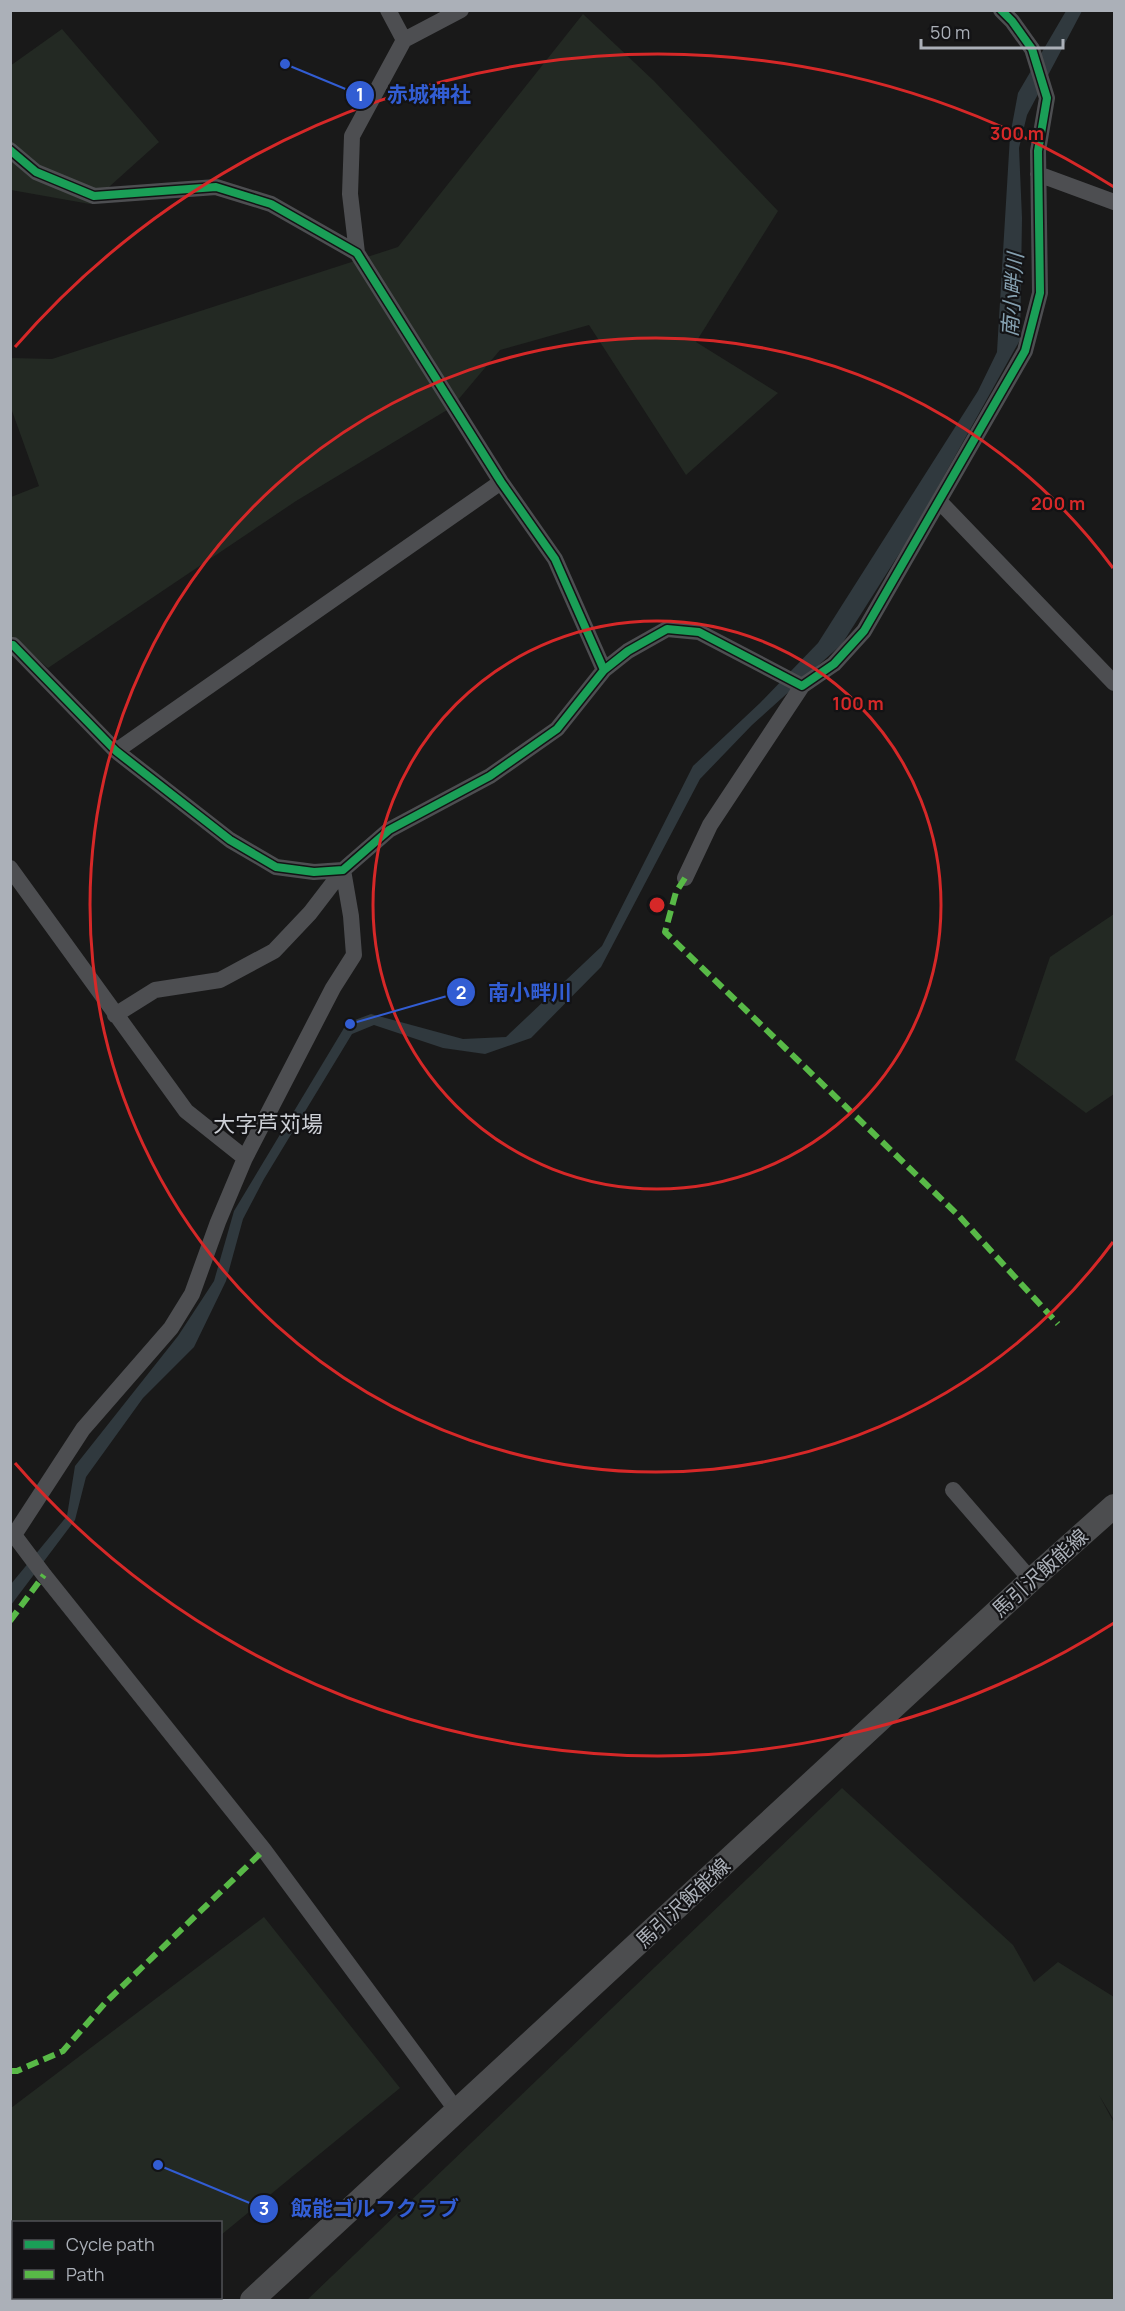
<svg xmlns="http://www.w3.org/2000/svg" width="1125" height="2311" viewBox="0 0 1125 2311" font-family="Manrope,'Noto Sans JP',sans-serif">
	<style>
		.green { fill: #232923 }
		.water { fill: #30393e }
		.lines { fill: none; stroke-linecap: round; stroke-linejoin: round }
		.minor { stroke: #4d4e51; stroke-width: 16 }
		.secondary { stroke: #4c4d4f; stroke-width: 24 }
		.quiet { stroke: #58b947; stroke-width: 6; stroke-dasharray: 12 6; stroke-linecap: butt }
		.cycleway-casing { stroke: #131315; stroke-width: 11 }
		.cycleway { stroke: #1a9f57; stroke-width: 8 }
		.ring { fill: none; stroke: #d62828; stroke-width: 3 }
		.labels { text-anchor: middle; stroke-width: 4.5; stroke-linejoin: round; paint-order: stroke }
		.street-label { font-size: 20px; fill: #abb0b8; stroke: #131315 }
		.water-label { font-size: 21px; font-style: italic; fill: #85a0b0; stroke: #131315 }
		.quarter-label { font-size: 22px; fill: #cccfd5; stroke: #131315 }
		.centre { fill: #d62828; stroke: #131315; stroke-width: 3 }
		.ring-label { font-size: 18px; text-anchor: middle; font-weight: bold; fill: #d62828; stroke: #131315; stroke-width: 4.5; stroke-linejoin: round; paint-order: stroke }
		.leader { fill: none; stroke: #325dd3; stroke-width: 2 }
		.callout-dot { fill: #325dd3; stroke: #131315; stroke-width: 2 }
		.mark-label { font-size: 18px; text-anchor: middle; font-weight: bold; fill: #fff }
		.callout-label { font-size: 21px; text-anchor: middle; font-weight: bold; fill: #325dd3; stroke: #131315; stroke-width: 4.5; stroke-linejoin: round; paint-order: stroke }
	</style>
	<rect width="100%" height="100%" fill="#191919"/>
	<path class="green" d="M583 14 654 81 778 211 696 342 778 393 686 475 589 325 500 350 452 407 296 501 48 668 13 638H11V497L39 486 11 408V358L52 359 398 247Z
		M62 29 159 142 90 204 11 190 10 66Z
		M1114 914V1094L1086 1113 1015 1060 1050 957Z
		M842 1788 1013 1945 1034 1982 1058 1962 1114 1997V2120L1099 2095 1114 2123V2300H307Z
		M264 1917 400 2088 221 2235 220 2222H14V2298H143L140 2300H11V2108Z"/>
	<path class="water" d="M1066 11H1082L1027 115 1019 148 1022 218 1020 340 911 535 842 644 752 725 700 779 601 967 531 1038 485 1054 443 1048 374 1025 352 1034 264 1179 243 1219 226 1281 194 1347 143 1398 86 1477 75 1520 11 1605V1584L67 1516 75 1466 178 1336 214 1281 234 1211 347 1023 371 1014 463 1039 506 1037 602 946 693 766 760 703 818 643 978 391 997 352 1010 136 1018 93Z"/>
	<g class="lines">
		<path class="minor" d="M388 10 404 40
			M10 150 36 172 94 196 216 187 271 204 357 253 501 482 555 559 604 670
			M1038 174 1114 202
			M357 253 350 194 352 136 404 40 461 10
			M940 502 1114 683
			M10 645H13L116 751 230 840 276 867 314 872 343 870 389 830 490 776 557 729 604 670 628 651 667 629 699 632 802 686 834 664 864 631 1025 351 1040 293 1038 151 1047 98 1032 49 1012 21 1001 10
			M116 751 501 482
			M10 868 186 1111 245 1158
			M685 878 710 825 802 686
			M115 1015 155 990 220 980 274 951 310 913 343 870
			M953 1490 1031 1580
			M14 1535 44 1575 264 1850 457 2111
			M10 1536 14 1535 83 1429 171 1328 192 1294 218 1222 245 1158 333 988 354 955 351 916 343 870"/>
		<path class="secondary" d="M252 2300 1031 1580 1114 1506"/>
		<path class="quiet" d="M685 878 676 892 665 932 959 1216 1058 1324
			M10 1621 44 1575
			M10 2071H17L63 2051 105 2003 264 1850"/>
		<defs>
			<path id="cycleway" d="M10 150 36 172 94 196 216 187 271 204 357 253 501 482 555 559 604 670
				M10 645H13L116 751 230 840 276 867 314 872 343 870 389 830 490 776 557 729 604 670 628 651 667 629 699 632 802 686 834 664 864 631 1025 351 1040 293 1038 151 1047 98 1032 49 1012 21 1001 10"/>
		</defs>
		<use href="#cycleway" class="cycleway-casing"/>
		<use href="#cycleway" class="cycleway"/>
	</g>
	<g class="ring">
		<circle cx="657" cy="905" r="284"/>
		<path d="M1113 1242A567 567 0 1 1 1113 568"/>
		<path d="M1114 1623A851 851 0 0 1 15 1463M15 347A851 851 0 0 1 1114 187"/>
	</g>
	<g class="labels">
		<g class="street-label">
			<text transform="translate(1040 1573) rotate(-42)" y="7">馬引沢飯能線</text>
			<text transform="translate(683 1903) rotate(-43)" y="7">馬引沢飯能線</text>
		</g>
		<g class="water-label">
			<text transform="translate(1013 295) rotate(-86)" y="7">南小畔川</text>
		</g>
		<g class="quarter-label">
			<text x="268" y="1132">大字芦苅場</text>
		</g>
	</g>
	<circle cx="657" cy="905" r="9" class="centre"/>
	<g class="ring-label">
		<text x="1017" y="140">300 m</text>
		<text x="1058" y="510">200 m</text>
		<text x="858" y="710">100 m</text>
	</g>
	<path class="leader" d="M285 64L360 95M350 1024L461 992M158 2165L264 2209"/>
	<g class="callout-dot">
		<circle cx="285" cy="64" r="6"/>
		<circle cx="350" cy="1024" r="6"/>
		<circle cx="158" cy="2165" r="6"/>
		<circle cx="360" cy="95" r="15"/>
		<circle cx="461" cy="992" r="15"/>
		<circle cx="264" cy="2209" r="15"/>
	</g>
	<g class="mark-label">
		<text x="360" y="101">1</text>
		<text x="461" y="999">2</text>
		<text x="264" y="2215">3</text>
	</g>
	<g class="callout-label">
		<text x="429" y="102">赤城神社</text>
		<text x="530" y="1000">南小畔川</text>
		<text x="375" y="2216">飯能ゴルフクラブ</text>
	</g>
	<rect width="1125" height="2311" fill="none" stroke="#abb0b8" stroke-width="24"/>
	<rect x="12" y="2221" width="210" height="78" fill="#131315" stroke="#505256" stroke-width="1.5"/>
	<rect x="24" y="2240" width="30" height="9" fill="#1a9f57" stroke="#505256" stroke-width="1.5"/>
	<text x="66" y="2251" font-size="18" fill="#abb0b8">Cycle path</text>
	<rect x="24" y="2270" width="30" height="9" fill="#58b947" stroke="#505256" stroke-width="1.5"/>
	<text x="66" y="2281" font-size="18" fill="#abb0b8">Path</text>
	<path d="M921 39v9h142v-9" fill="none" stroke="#abb0b8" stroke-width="3"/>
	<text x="930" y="39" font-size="18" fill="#abb0b8" stroke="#131315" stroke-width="4.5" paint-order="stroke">50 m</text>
</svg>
